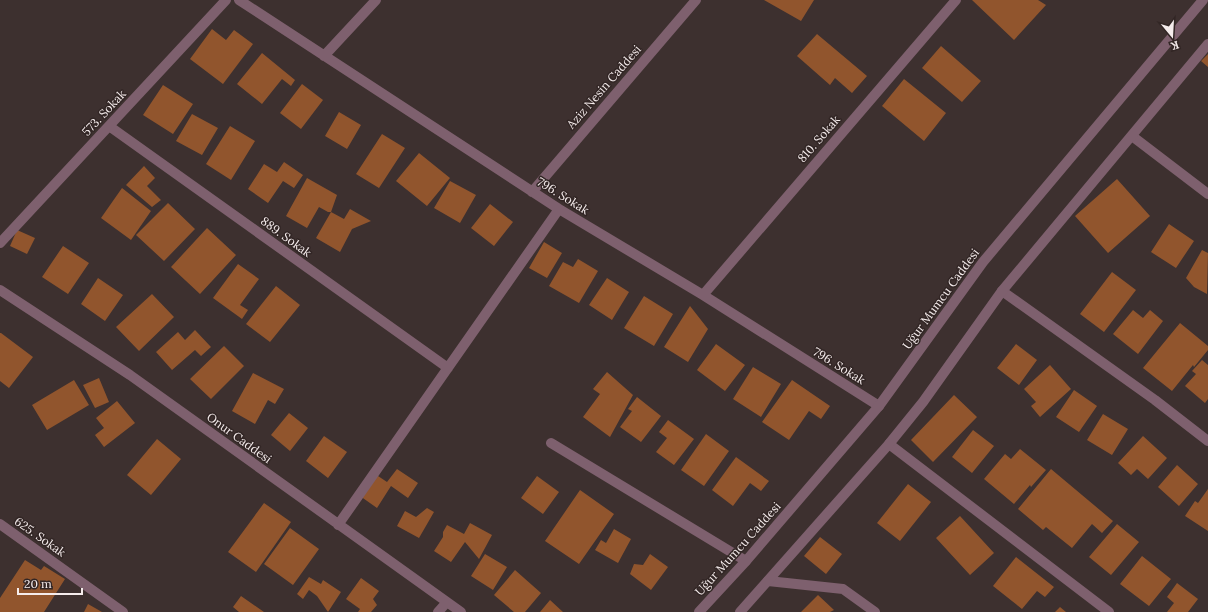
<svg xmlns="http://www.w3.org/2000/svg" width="1208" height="612" viewBox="0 0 1208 612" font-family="Lora,serif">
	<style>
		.building { fill: #91552d }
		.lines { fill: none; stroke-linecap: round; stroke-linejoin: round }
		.minor { stroke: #7e606e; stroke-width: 10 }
		.tertiary { stroke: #7e606e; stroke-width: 10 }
		.labels { text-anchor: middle; stroke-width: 3; stroke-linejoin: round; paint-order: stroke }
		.street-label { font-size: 12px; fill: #f5ecec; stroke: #322625 }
	</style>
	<rect width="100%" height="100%" fill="#3d302f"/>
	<path class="building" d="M764 0H814L801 21Z
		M972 0H1038L1046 5 1014 40Z
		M212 29 226 40 234 30 253 44 223 84 190 59Z
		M817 34 867 76 852 93 835 78 830 85 797 56Z
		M941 46 981 81 962 102 922 68Z
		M262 53 295 80 291 86 282 79 262 104 237 84Z
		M1208 54V67L1201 61Z
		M904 79 946 113 924 141 882 106Z
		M302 84 323 100 301 129 280 113Z
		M163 85 193 104 173 134 143 115Z
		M339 112 361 125 347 149 325 136Z
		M192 114 218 128 202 155 176 141Z
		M230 126 255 141 231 180 206 164Z
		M382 134 405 148 379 188 356 174Z
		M419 153 450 178 427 206 396 181Z
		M284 162 303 175 294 188 283 181 268 203 248 189 264 164 277 172Z
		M144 166 155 178 147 186 161 200 152 207 126 185Z
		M307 178 337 195 331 212H328L319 207 307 228 286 216Z
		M1117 179 1150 216 1108 253 1075 216Z
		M450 181 476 195 460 223 434 208Z
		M122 188 151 211 131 240 101 218Z
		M168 203 195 229 164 261 136 235Z
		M490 204 513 222 494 246 471 228Z
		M350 209 371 221 352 229 340 252 316 238 331 212 344 219Z
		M1169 224 1194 241 1176 268 1151 252Z
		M207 228 236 255 200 294 171 267Z
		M17 230 35 238 27 254 10 246Z
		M544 242 562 253 547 278 529 268Z
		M63 246 89 263 68 294 42 277Z
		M1202 250 1208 253 1207 294 1194 287 1186 278Z
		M578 259 598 271 579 303 549 286 563 262 573 267Z
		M238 264 259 279 240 305 248 310 242 319 213 298Z
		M1112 272 1136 290 1104 332 1080 314Z
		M98 278 123 295 105 321 81 304Z
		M607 278 629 292 612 320 589 305Z
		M276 286 300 305 270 342 246 324Z
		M152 294 174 317 139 351 116 327Z
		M644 296 673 314 654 346 624 328Z
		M690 306 708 329 688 362 664 347Z
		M1133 310 1143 318 1150 310 1163 321 1138 354 1113 334Z
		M1180 323 1208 346V350L1194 367 1193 365 1172 391 1143 368Z
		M195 330 211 347 201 356 195 350 172 370 156 352 178 332 185 340Z
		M0 333H1L33 357 9 388 0 381Z
		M716 344 745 365 725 391 697 370Z
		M1016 344 1037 360 1019 385 997 368Z
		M224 346 244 366 211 399 190 379Z
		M1202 360 1208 365V399L1205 403 1185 386 1196 374 1192 371Z
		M1050 365 1071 389 1040 417 1031 406 1036 402 1024 389Z
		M753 367 781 384 761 417 733 399Z
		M607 372 633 395 610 437 583 417 600 394 593 389Z
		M253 373 284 389 275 404 268 400 255 424 232 411Z
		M99 378 109 402 95 408 83 385Z
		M74 380 89 405 47 430 32 405Z
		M792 380 830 406 821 419 809 411 789 440 762 422Z
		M1074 390 1097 406 1079 432 1056 417Z
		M954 395 977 417 933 462 911 440Z
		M637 397 661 416 641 442 620 427 632 411 628 409Z
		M117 401 135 423 104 447 95 435 104 428 96 418Z
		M289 413 308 428 290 451 271 435Z
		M1103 414 1128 429 1112 455 1087 440Z
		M668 420 694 439 674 465 656 452 667 438 659 432Z
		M973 430 994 446 972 473 952 457Z
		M706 434 729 451 704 486 681 470Z
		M324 436 347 452 328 478 306 461Z
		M1143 436 1167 458 1148 479 1137 469 1131 475 1118 463Z
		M157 439 181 459 151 495 127 475Z
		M1020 449 1046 470 1031 487 1030 485 1014 504 984 479 1005 454 1011 459Z
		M736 457 769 481 761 491 750 483 733 506 712 490Z
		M1177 465 1198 484 1179 506 1158 487Z
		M397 469 418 483 408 498 391 486 377 508 360 496 375 474 387 482Z
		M1051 469 1113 521 1102 533 1092 524 1072 548 1046 527 1043 530 1018 509Z
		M537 476 559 492 543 514 521 498Z
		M908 484 931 502 900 541 877 523Z
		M1208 489V531L1185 516 1195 501 1198 503Z
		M580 490 614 514 579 564 545 541Z
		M264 503 291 522 256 572 228 552Z
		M427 508 434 512 419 538 397 526 405 511 416 517Z
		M960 516 994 553 970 575 936 538Z
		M470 523 492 535 479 559 465 542 451 562 434 551 443 537V532L447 525 464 534Z
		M1117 524 1139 542 1111 575 1089 557Z
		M290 528 319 549 293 585 264 564Z
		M614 529 631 539 618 563 595 550 601 540 606 543Z
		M820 537 842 554 826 574 804 556Z
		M485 554 507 567 493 590 471 576Z
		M650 554 668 567 651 590 630 574 634 564 643 565Z
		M1142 556 1171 579 1149 606 1120 584Z
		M1016 557 1054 587 1045 597 1037 591 1022 609 993 586Z
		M25 560 41 570 44 566 65 579 44 612H0V598Z
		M515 570 541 593 525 612H514L494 595Z
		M309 577 321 584 323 580 341 592 328 612 317 596 309 590 303 599 297 594Z
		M361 578 379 591 373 599 377 605 371 612H358L360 609 346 599Z
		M1177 583 1198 599 1188 612H1167L1174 603 1167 597Z
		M818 595 834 610 830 612H801Z
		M241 596 264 612H239L233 607Z
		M550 600 563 612H540Z
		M88 604 102 612H84Z
		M1060 607 1066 612H1055Z"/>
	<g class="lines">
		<path class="minor" d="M239 0 559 209 703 295 879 406
			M324 56 376 0
			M109 126 448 368
			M1132 136 1208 194
			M532 192 696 0
			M0 243 226 0
			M0 290 130 375 461 612
			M1002 291 1155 400 1208 441
			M703 295 956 0
			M551 443 746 561
			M889 444 1109 612
			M0 524 123 612
			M338 525 559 209
			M768 581 843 589 875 612
			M438 612 447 602"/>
		<path class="tertiary" d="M699 612 746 561 879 406 983 262 1203 0
			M740 612 889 444 923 402 1002 291 1208 44"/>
	</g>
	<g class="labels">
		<g class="street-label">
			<text transform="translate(604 87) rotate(-49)" y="4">Aziz Nesin Caddesi</text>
			<text transform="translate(104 113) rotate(-47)" y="4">573. Sokak</text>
			<text transform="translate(819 139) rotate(-49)" y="4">810. Sokak</text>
			<text transform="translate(563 196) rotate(32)" y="4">796. Sokak</text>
			<text transform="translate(286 237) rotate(36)" y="4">889. Sokak</text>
			<text transform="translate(941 299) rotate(-54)" y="4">Uğur Mumcu Caddesi</text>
			<text transform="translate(839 366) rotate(32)" y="4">796. Sokak</text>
			<text transform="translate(239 438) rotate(36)" y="4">Onur Caddesi</text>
			<text transform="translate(40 537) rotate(35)" y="4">625. Sokak</text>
			<text transform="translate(738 549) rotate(-48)" y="4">Uğur Mumcu Caddesi</text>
		</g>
	</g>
	<g transform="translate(1172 36) rotate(162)" stroke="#322625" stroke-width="3" paint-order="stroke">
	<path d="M0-3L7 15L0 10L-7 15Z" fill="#f5ecec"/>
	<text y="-6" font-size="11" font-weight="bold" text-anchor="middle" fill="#f5ecec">K</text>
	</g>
	<path d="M18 588v6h64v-6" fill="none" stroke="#f5ecec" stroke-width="2"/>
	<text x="24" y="588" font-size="12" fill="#f5ecec" stroke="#322625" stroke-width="3" paint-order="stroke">20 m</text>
</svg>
